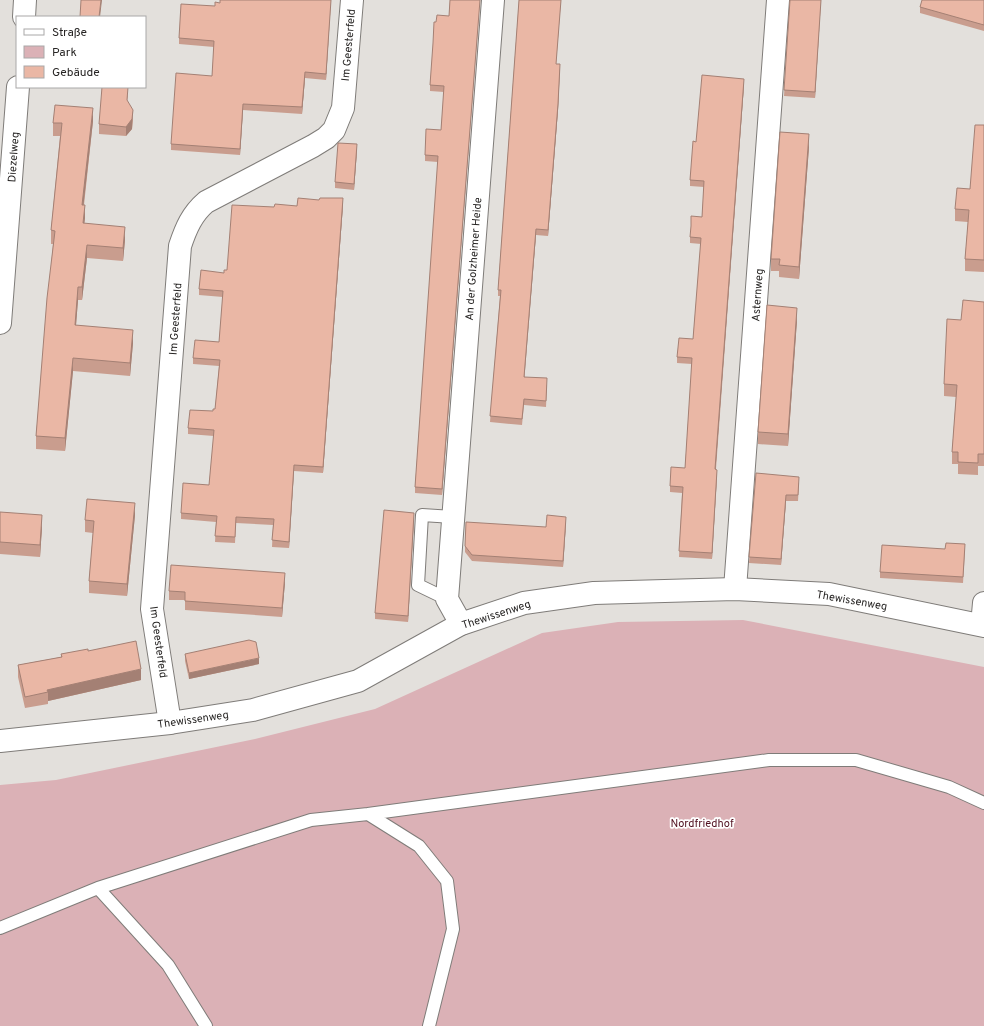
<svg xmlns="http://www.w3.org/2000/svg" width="984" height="1026" viewBox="0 0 984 1026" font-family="Overpass,sans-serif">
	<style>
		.green { fill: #dbb1b6 }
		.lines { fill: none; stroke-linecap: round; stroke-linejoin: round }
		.lane-casing { stroke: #7f7c79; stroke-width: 14 }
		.street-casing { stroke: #7f7c79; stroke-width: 24 }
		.secondary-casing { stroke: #7f7c79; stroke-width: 24 }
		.lane { stroke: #fff; stroke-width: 12 }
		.street { stroke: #fff; stroke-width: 22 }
		.secondary { stroke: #fff; stroke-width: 22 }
		.wall { fill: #c99d8e }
		.shaded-wall { fill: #a48074 }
		.building { fill: #eab7a5; stroke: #a48074 }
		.labels { text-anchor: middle; stroke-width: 3.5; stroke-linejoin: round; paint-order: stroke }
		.street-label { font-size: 11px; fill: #282625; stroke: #fff }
		.park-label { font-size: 11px; fill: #511121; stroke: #fff }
	</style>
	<rect width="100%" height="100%" fill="#e3e0dc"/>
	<path class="green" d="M743 620 984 667V1026H0V785L56 780 255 739 375 709 542 633 618 622Z"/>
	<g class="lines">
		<defs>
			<path id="lane" d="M447 599 418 585 422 515 453 517
				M98 888 311 820 368 814
				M0 928 98 888 168 965 206 1026
				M429 1026 453 929 447 881 419 846 368 814 769 760H856L949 787 984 803"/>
			<path id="street" d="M24 17 25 0
				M0 323 18 87
				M735 589 778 0
				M461 624 447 599 493 0
				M982 625 984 603
				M170 723 152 609 180 246C186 228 192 214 206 202L313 146 326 138 334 130 343 108 352 0"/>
			<path id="secondary" d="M0 741 170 723 253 710 358 681 461 624 524 603 594 593 735 589 829 594 984 626"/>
		</defs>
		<use href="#lane" class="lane-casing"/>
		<use href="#street" class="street-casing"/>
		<use href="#secondary" class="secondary-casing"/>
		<use href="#lane" class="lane"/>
		<use href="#street" class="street"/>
		<use href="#secondary" class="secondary"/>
	</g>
	<path class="wall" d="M220 0H331L326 80 305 78 302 114 243 110 240 155 171 150V144L212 76 214 47 179 44V38L215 6 220 3Z
		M450 0H480L442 495 415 493V487L438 162 425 161V155L441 130 444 92 430 91V85L436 22 449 16Z
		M519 0H561L556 64 560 70 558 110 548 236 536 235 524 377 547 385 546 407 524 405 522 425 490 422 500 296H498V290Z
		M790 0H821L815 98 784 96Z
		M984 0V31L920 13V7Z
		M744 85 716 469 717 476 712 559 679 557 682 493 670 492V486L685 468 692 364 677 363V357L693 339 701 244 690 243V237L702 217 704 187 690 186V180L696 142Z
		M83 87H94V88Z
		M128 95 127 101 133 120 132 129 126 136 99 134V124Z
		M93 121 84 205 85 218 84 223 125 240 123 261 87 258 82 300H78L76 325 133 343 130 376 73 371 65 451 36 449V436L53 244H51V230L60 136H53V123Z
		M984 125V272L965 271V259L968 222 955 221V209L970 189Z
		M809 147 799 279 779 277V271H771V259Z
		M357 150 354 190 335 188V182Z
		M343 205 323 473 294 471 289 548 272 547 273 525 236 523 235 543 215 542 216 522 181 519V513L209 485 214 436 188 434V428L213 411 215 409 219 366 193 364V358L219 342 223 297 199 295V289L224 273 227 270 274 207Z
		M984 302V466H978V475L958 474V464H952V452L956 397 944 396V384L961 320Z
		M797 320 788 446 758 444V432Z
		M756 473 799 483 798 501H786L781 565 749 563Z
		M0 512 42 527 40 557 0 554Z
		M135 515 127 596 89 593V581L93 533 85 532V520Z
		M414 519 408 622 375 619V613Z
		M566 523 563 567 472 561 465 552V546Z
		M965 550 963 583 880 578V572Z
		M285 582 282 617 185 610V600H169V591Z
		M88 651 141 680 48 701V704L25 708 18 677V665L61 657V654Z
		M185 654 259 664 189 679 185 661Z"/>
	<path class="shaded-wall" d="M101 0H102L100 17H99Z
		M331 0 326 80V74Z
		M480 0 442 495V489Z
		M821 0 815 98V92Z
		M560 64 558 110 548 236V230Z
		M305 72V78L302 114V107Z
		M744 79V85L715 476V469Z
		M243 104V110L240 155V149Z
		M93 108V121L82 218V205Z
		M133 110 132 129 126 136V127Z
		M809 134V147L799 279V267Z
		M357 144V150L354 190V184Z
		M343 198V205L323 473V467Z
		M85 205V218L83 236V223Z
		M125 227V240L123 261V248Z
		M536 229V235L524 383V377Z
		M87 245V258L82 300V287Z
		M78 287V300L75 338V325Z
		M797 308V320L788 446V434Z
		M133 330V343L130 376V363Z
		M73 358V371L65 451V438Z
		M294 465V471L289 548V542Z
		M717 470V476L712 559V553Z
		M786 495V501L781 565V559Z
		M135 503V515L127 596V584Z
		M414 513V519L408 622V616Z
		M42 515V527L40 557V545Z
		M566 517V523L563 567V561Z
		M285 573V582L282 617V608Z
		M259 658V664L189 679V673Z
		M141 669V680L48 701V692L47 690Z"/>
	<path class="building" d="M81 0H101L99 17H80Z
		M220 0H331L326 74 305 72 302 107 243 104 240 149 171 144 176 73 212 76 214 41 179 38 181 4 215 6V2L220 3Z
		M450 0H480L442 489 415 487 438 156 425 155 426 129 441 130 444 86 430 85 433 43 434 22H436L437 15 449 16Z
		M519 0H561L556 64H560L558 104 548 230 536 229 524 377 547 378 546 401 524 399 522 419 490 416 501 290H498Z
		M790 0H821L815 92 784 90Z
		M922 0H984V25L920 7Z
		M702 75 744 79 715 469 717 470 712 553 679 551 683 487 670 486 671 467 685 468 692 358 677 357 679 338 693 339 701 238 690 237 691 226V216L702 217 704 181 690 180 693 141 696 142Z
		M102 87H128L127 100 133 110 132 119 126 127 99 124Z
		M55 105 93 108 82 205H85L83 223 125 227 123 248 87 245 82 287H78L75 325 133 330 130 363 73 358 65 438 36 436 47 298 55 231 51 230 62 123H53Z
		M975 125H984V260L965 259 969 210 955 209 957 188 970 189Z
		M780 132 809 134 799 267 779 265 780 259H771Z
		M338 143 357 144 354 184 335 182Z
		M298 198 319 200 320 198H343L323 467 294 465 289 542 272 540 274 519 236 517 235 537 215 536 217 516 181 513 183 483 209 485 214 430 188 428 190 410 213 411V409H215L220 360 193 358 195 340 219 342 223 291 199 289 201 270 224 273V270H227L232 205 274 207 275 204 297 206Z
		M963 300 984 302V454H978V463L958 462V452H952L957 385 944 384 947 319 961 320Z
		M767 305 797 308 788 434 758 432Z
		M756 473 799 477 798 495H786L781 559 749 557Z
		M87 499 135 503 127 584 89 581 94 521 85 520Z
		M384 510 414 513 408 616 375 613Z
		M0 512 42 515 40 545 0 542Z
		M547 515 566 517 563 561 472 555 465 546 466 522 546 527Z
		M946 543 965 544 963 577 880 572 882 545 945 549Z
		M171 565 285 573 282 608 185 601V592L169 591Z
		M249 640 256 642 259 658 189 673 185 654Z
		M136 641 141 669 47 690 48 692 25 697 18 665 62 657 61 654 88 649V651Z"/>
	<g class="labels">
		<g class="street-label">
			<text transform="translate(348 45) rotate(-85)" y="4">Im Geesterfeld</text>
			<text transform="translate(13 157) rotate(-86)" y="4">Diezelweg</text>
			<text transform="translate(473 259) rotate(-86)" y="4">An der Golzheimer Heide</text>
			<text transform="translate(757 295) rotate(-86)" y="4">Asternweg</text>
			<text transform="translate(175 319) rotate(-86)" y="4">Im Geesterfeld</text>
			<text transform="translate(852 600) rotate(10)" y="4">Thewissenweg</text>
			<text transform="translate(496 614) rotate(-18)" y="4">Thewissenweg</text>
			<text transform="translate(159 642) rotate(82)" y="4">Im Geesterfeld</text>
			<text transform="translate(193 719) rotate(-8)" y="4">Thewissenweg</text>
		</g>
		<g class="park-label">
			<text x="702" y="827">Nordfriedhof</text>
		</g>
	</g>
	<rect x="16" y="16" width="130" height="72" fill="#ffffff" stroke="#a9a8a8"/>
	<rect x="24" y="29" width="20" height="6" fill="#ffffff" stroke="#a9a8a8"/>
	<text x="52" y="36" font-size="12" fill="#282625">Straße</text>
	<rect x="24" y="46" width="20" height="12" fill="#dbb1b6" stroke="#a9a8a8"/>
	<text x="52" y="56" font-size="12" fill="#282625">Park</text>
	<rect x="24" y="66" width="20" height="12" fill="#eab7a5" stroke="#a9a8a8"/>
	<text x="52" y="76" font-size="12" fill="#282625">Gebäude</text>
</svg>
